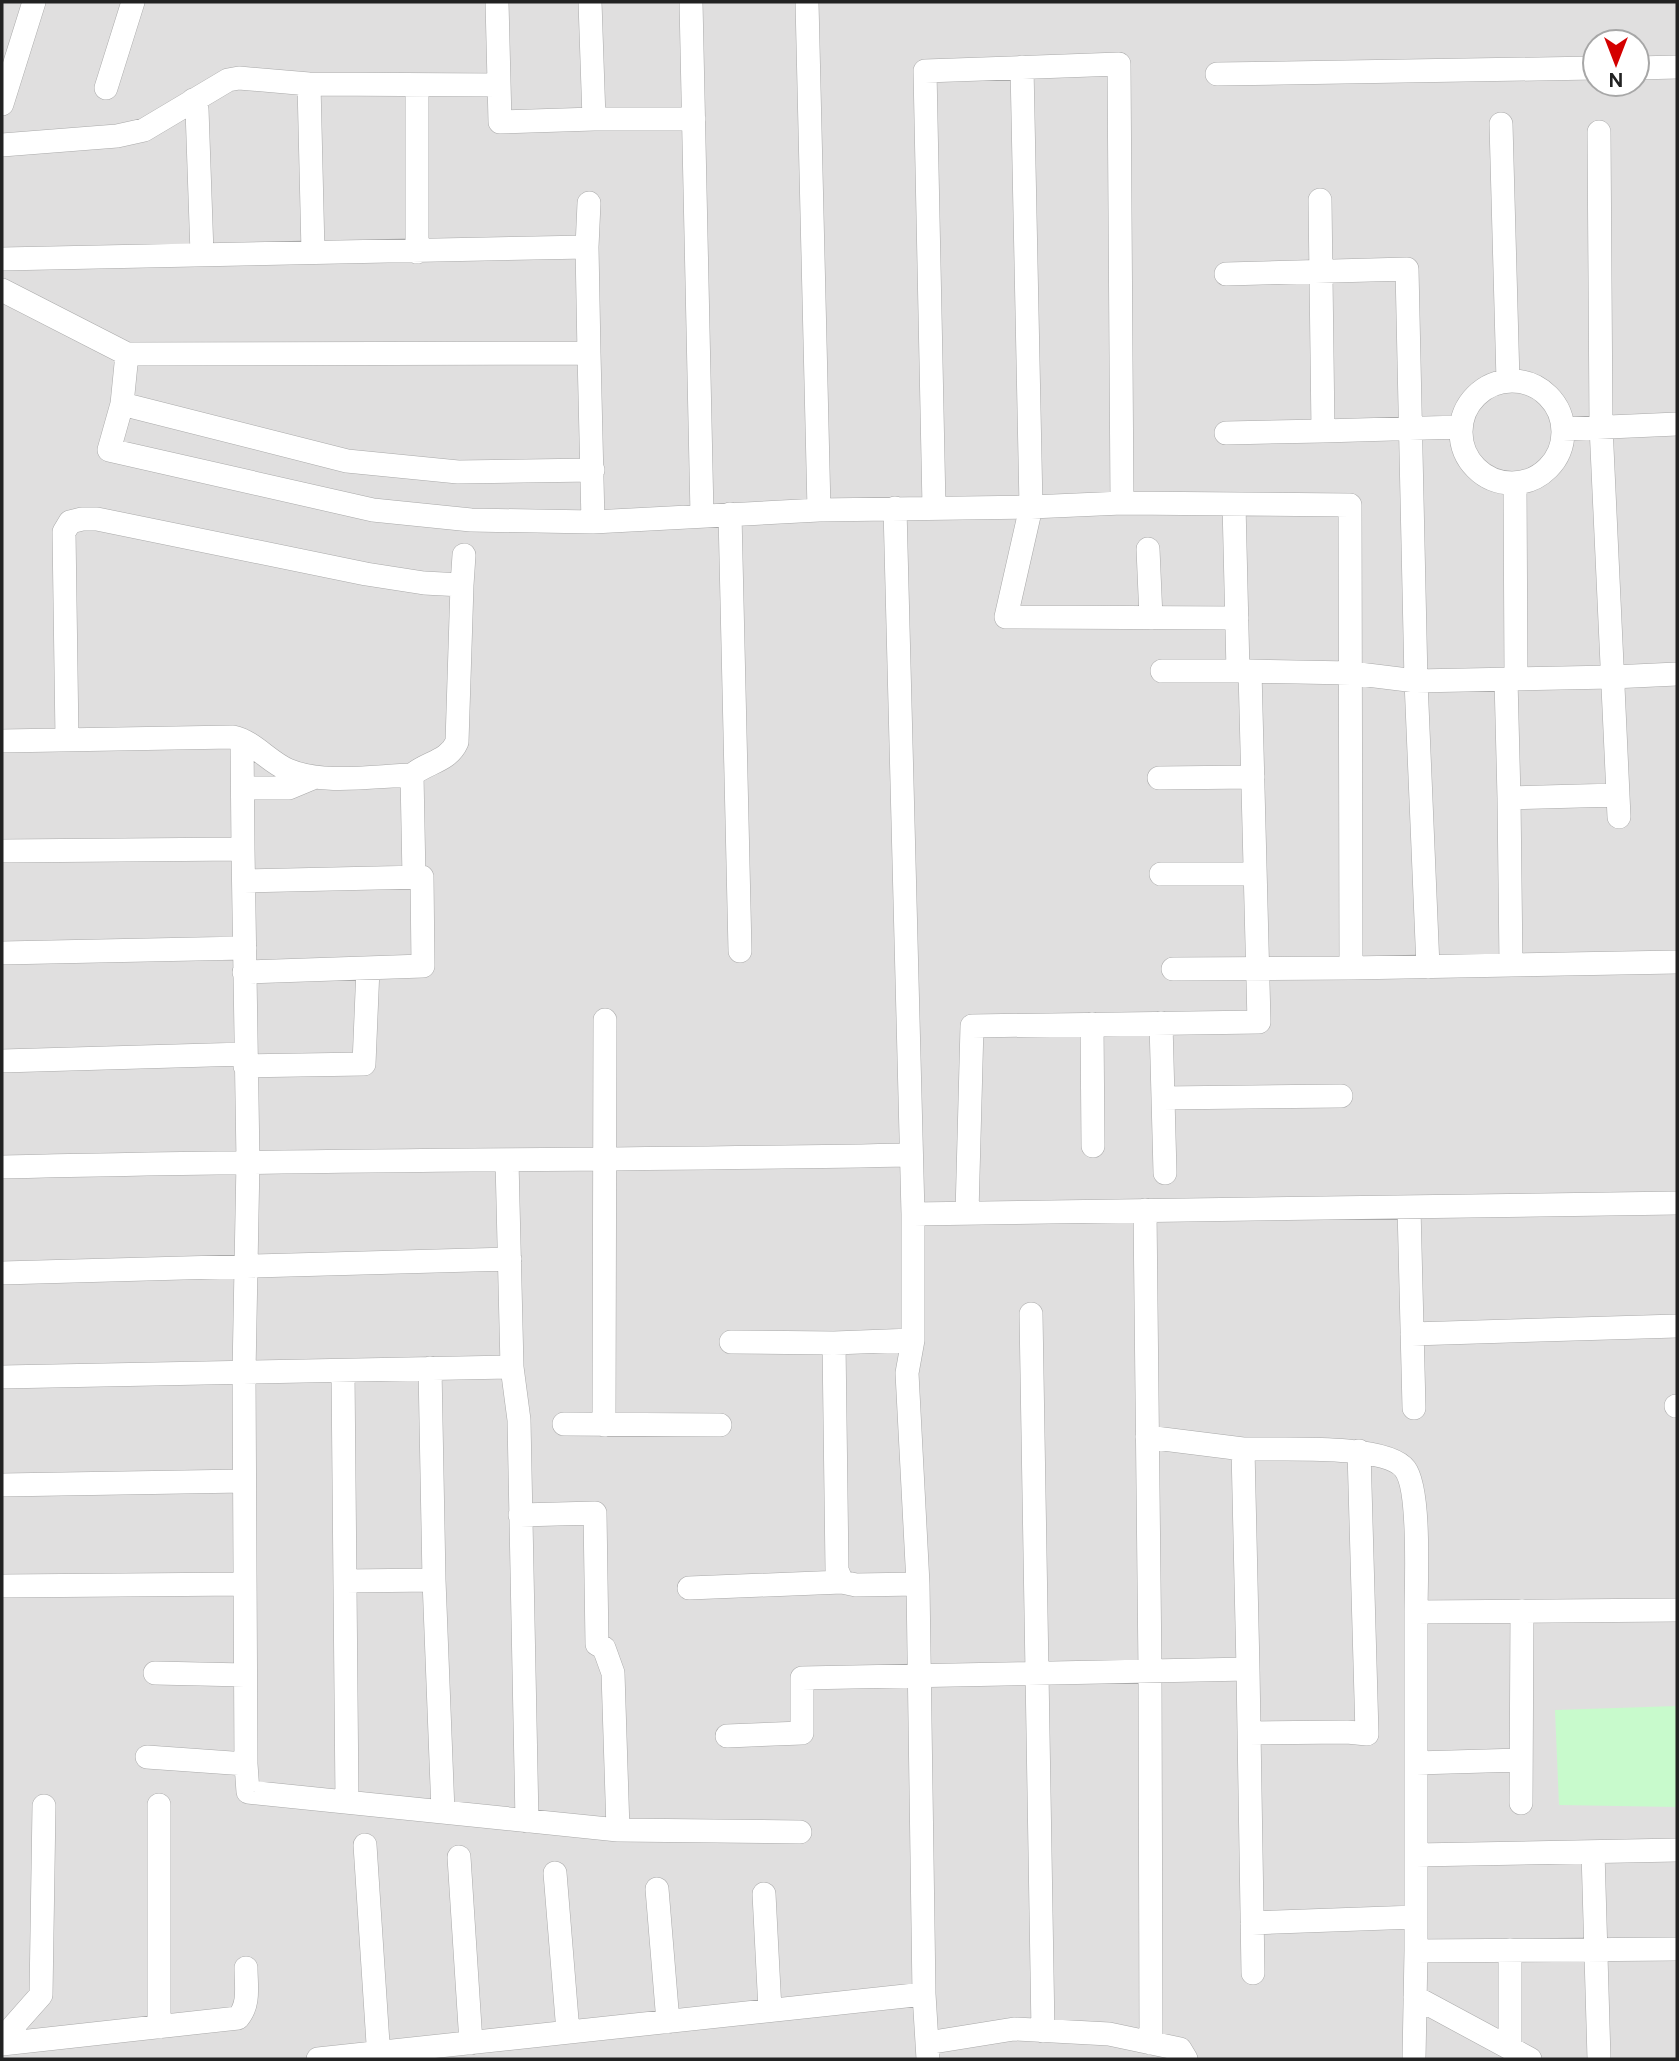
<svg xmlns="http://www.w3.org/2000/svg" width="1679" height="2061" viewBox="0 0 1679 2061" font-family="Figtree,sans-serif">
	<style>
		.residential { fill: #e0dfdf; fill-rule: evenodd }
		.park { fill: #c8facc }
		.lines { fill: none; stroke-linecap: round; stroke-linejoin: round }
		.street-casing { stroke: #a9a9a9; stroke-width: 24 }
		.street { stroke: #fff; stroke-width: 23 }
	</style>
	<rect width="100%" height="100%" fill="#f2efe9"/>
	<path class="residential" d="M2 2H1677V2059H2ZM1595 42H1637V84H1595Z"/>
	<path class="park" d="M1677 1706V1807L1559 1805 1555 1710Z"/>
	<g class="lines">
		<defs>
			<path id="street" d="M497 2 500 122 594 119H694
				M590 2 594 119
				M691 2 702 515
				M807 2 819 510
				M1022 67 1031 507 1006 617 1237 618
				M1637 68 1677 67
				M1217 74 1595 68
				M309 84 313 252
				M106 88 133 2
				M193 100 197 109 202 254
				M2 104 34 2
				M1501 124 1508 381
				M1599 132 1601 426 1619 817
				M2 145 117 136 144 130 228 80 239 78 309 84 499 85
				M1320 200 1323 431 1461 427
				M587 247 589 203
				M417 252V86
				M2 259 587 247 589 353
				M1226 274 1407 269 1416 681 1428 967
				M2 290 127 354 589 353 593 522
				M127 354 122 404 109 450 373 510 471 520 593 522 819 510 1031 507 1122 503 1350 505 1351 968 1173 969
				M1461 432a51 51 0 1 1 102 0a51 51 0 1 1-102 0Z
				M122 404 347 461 458 472 593 470
				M1563 429 1677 424
				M1226 433 1323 431
				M1515 483 1516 679
				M1234 504 1238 671
				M934 507 925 71 1119 64 1122 503
				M895 508 913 1214
				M730 514 740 951
				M1148 549 1151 618
				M1162 671H1250
				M1506 679 1509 798
				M67 739 64 532 70 522 82 519H97L366 574 424 583 462 585 464 555
				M242 740 243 849
				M2 741 233 737C253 741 269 762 288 770 323 785 374 776 412 775 427 762 448 762 457 742L462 585
				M412 775 414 878
				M1159 778 1253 777
				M243 788H289L313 778
				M2 851 243 849 248 1161 244 1373 246 1764 248 1792 618 1830 800 1832
				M1161 874H1255
				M244 881 422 877 423 966 244 972
				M2 953 245 948
				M1511 965 1509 798 1617 795
				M1351 968 1677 962
				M1161 1023 1165 1173
				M1092 1024 1093 1146
				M2 1061 245 1054
				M245 1066 364 1064 368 968
				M1163 1098 1341 1096
				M507 1161 512 1367 519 1420 527 1821
				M2 1167C305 1159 608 1161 911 1155
				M1409 1207 1414 1408
				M1145 1210 1150 1671 1151 2043
				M967 1213 972 1026 1259 1022 1250 671 1351 673 1416 681 1612 677 1677 674
				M2 1273 510 1259
				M1031 1314 1043 2031
				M1412 1334 1677 1326
				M731 1342 834 1343 913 1340
				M834 1343 837 1570 842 1582 856 1585 918 1584
				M430 1368 434 1580 443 1812
				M343 1372 347 1801
				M2 1377 512 1367
				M1676 1406H1677
				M564 1424 720 1425
				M604 1425 605 1020
				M1147 1437 1243 1449 1248 1669
				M1243 1449C1275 1450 1386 1443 1405 1469 1421 1490 1416 1583 1416 1612
				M2 1485 244 1481
				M520 1515 595 1513 597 1644 604 1648 613 1673 618 1830
				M346 1581 434 1580
				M2 1586 245 1584
				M689 1588 842 1582
				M155 1673 245 1675
				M1249 1733 1347 1732 1367 1734 1359 1451
				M727 1736 802 1733V1678L1248 1669 1253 1973
				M147 1757 246 1764
				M1416 1763 1521 1760
				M1521 1803 1522 1611
				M365 1845 379 2059
				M1593 1852 1599 2059
				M1416 1855 1677 1850
				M459 1857 471 2043
				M555 1873 568 2032
				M657 1889 668 2022
				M764 1894 770 2010
				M1252 1923 1416 1917
				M1510 1950V2048
				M1416 1951V1612L1677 1610
				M924 1994 918 1584 907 1373 913 1340V1214L1677 1203
				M1415 1997 1530 2059
				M159 2027V1805
				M2 2039 41 1995 44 1806
				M927 2043 1014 2029 1109 2034 1180 2049 1186 2059
				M2 2044 238 2018C250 2004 246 1986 246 1968
				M318 2059 924 1994 928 2059
				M1414 2059 1416 1951 1677 1949"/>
		</defs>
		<use href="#street" class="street-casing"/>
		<use href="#street" class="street"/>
	</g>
	<rect width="1679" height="2061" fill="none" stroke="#222222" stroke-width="7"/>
	<g transform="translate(1616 63) rotate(180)"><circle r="33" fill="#ffffff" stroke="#a7a7a7" stroke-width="2"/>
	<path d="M0-5L12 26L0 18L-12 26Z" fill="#d40000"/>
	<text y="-10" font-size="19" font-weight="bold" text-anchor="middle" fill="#222222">N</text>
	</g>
</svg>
